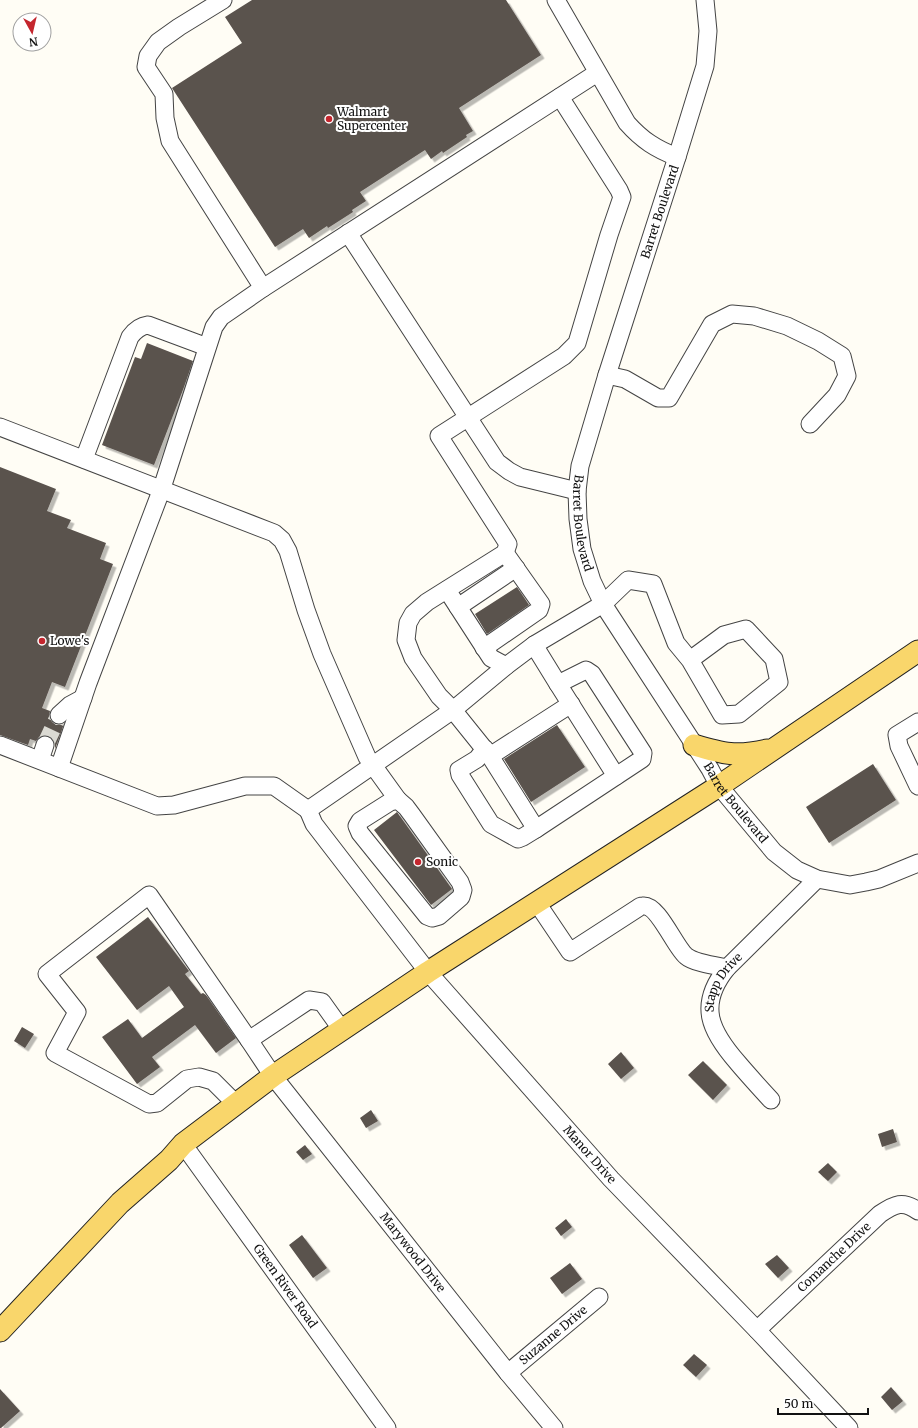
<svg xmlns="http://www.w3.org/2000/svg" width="918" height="1428" viewBox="0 0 918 1428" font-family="Merriweather,serif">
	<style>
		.building { fill: #5a524d; filter: url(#shadow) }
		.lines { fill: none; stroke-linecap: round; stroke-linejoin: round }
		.minor-tunnel { stroke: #dbdad3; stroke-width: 17; stroke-dasharray: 17 8; stroke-linecap: butt }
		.minor-casing { stroke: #444; stroke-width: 19 }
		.major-casing { stroke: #222; stroke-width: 23 }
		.minor { stroke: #fff; stroke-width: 17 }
		.major { stroke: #f9d66b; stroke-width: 21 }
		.poi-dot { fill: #c4262e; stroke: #fff; stroke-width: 1.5 }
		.labels { text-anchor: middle; stroke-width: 4; stroke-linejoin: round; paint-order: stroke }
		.poi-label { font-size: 12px; fill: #111; stroke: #fff; text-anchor: start }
		.street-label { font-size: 12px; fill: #111; stroke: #fff }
	</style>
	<defs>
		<filter id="shadow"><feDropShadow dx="3.5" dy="3.5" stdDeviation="0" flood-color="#0004"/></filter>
	</defs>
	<rect width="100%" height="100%" fill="#fffdf5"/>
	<path class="building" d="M252 0H506L541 55 459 108 473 131 466 135 467 137 443 153 442 151 431 159 425 150 360 192 366 201 352 210 353 212 328 228 327 226 309 238 303 229 275 247 172 88 242 43 225 17Z
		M147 343 193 361 184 387 154 465 102 445 135 357 141 359Z
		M0 467 56 489 47 511 71 520 67 528 106 543 100 559 113 564 65 687 52 682 42 708 50 711 49 717 52 722 56 725 64 724 55 749V743L53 739 48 735H43L39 737 36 741 30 739 28 745 0 735Z
		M517 587 529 605 487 634 475 614Z
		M557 725 585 767 531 802 504 759Z
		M873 764 896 800 829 843 806 807Z
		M397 812 452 889 431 905 374 830Z
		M148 917 189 971 185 974 201 994 203 993 206 995 236 1038 216 1053 195 1025 152 1057 160 1067 137 1084 102 1037 128 1019 142 1038 184 1007 169 986 137 1010 96 957Z
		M22 1027 34 1034 25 1048 14 1041Z
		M621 1052 634 1068 621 1079 608 1064Z
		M703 1061 727 1085 713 1100 688 1075Z
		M371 1110 378 1121 366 1128 360 1118Z
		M893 1129 897 1142 882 1147 878 1134Z
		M305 1145 312 1154 303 1160 296 1152Z
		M828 1163 837 1172 828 1181 818 1172Z
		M566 1219 572 1227 561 1236 555 1228Z
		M302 1235 327 1268 313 1278 289 1245Z
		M777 1255 789 1268 778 1278 765 1264Z
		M570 1263 582 1279 562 1294 550 1278Z
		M694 1354 707 1365 696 1377 683 1365Z
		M891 1387 903 1401 892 1410 881 1397Z
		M0 1389 20 1411 1 1428H0Z"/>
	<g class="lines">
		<path class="minor-tunnel" d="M45 745 59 715"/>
		<defs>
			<g id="minor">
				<path d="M223 0 179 27 158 42 148 56 146 67 164 94 165 118 170 141 263 288"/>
				<path d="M556 0 627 123C642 140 656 149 677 157"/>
				<path id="s1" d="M705 0 708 31 705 66 677 157 607 375 580 466 577 491 578 519 582 549 592 581 603 604 710 769 719 786 774 852 797 870 817 879 850 885 866 882 879 879 918 863"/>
				<path d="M348 233 497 462 509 471 520 477 577 491"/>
				<path d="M607 375 625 379 658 398H669L712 324 732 314 754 316 787 326 818 341 842 356 847 376 837 395 810 424"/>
				<path d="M0 427 274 533 282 540 288 551 306 610 322 654 367 757 398 800"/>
				<path d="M84 459 130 337C135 330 140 326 148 325L207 347"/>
				<path d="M447 590 491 658 506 666"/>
				<path d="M458 607 516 568"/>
				<path d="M534 645 558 684 586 670 592 674 643 753 642 759 536 829 490 756 453 710 439 696 413 658 406 640 408 623 413 614 427 602 505 553 508 544 439 436 564 356 577 343 609 235 622 197 619 190 560 97"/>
				<path d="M484 648 539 610 541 604 505 553"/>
				<path id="s2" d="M690 660 724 635 746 629 774 659 779 682 739 714 722 715 690 660 676 643 653 584 628 580 603 604 534 645 506 666 453 710 308 810 314 824 428 972 611 1179 757 1330 849 1428"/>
				<path d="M558 684 616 776"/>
				<path d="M59 715 70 705 83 698"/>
				<path d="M918 722 897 735 899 746 918 786"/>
				<path d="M0 745 157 806 174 805 245 786H274L308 810"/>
				<path d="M485 749 477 759 459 770 460 775 491 824 518 839 523 837 536 829"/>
				<path d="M490 756 571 704"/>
				<path d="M40 760 45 745"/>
				<path d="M59 768 88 683 161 491 214 327 221 317 263 288 597 73"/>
				<path d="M398 800 406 807 412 815 460 882 463 890 461 897 439 916 432 918 427 916 360 833 357 826 360 821 390 802Z"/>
				<path d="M537 903 570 952 638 908C639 907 641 906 643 906 658 904 675 947 686 956 694 963 717 966 727 968"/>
				<path id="s3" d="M342 1030 322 1002 309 1000 249 1040 273 1076 508 1373 554 1428"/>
				<path id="s4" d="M771 1100C760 1088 749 1076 738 1063 710 1031 697 1005 727 968L817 879"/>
				<path d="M236 1104 213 1081 199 1077 187 1079 157 1103 149 1104 55 1053 77 1012 47 974 149 895 249 1040"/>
				<path id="s5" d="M183 1144 387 1428"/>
				<path id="s6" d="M757 1330 880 1214C895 1204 903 1200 918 1211"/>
				<path id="s7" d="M508 1373 599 1297"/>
			</g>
			<path id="major" d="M694 745C724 754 736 757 767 750
				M0 1331 120 1203 169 1160 183 1144 273 1076 428 972 719 786 918 651"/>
		</defs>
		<use href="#minor" class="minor-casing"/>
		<use href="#major" class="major-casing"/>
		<use href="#minor" class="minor"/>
		<use href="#major" class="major"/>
	</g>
	<g class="poi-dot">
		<circle cx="329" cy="119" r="4"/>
		<circle cx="42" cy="641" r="4"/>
		<circle cx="418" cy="862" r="4"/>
	</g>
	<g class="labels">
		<g class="poi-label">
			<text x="337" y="116">Walmart<tspan x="337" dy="14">Supercenter</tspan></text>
			<text x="50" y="645">Lowe's</text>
			<text x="426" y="866">Sonic</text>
		</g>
		<g class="street-label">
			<text transform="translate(660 212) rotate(-72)" y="4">Barret Boulevard</text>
			<text dy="4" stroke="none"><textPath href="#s1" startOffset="543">Barret Boulevard</textPath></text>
			<text dy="4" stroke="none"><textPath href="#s1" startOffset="867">Barret Boulevard</textPath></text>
			<text dy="4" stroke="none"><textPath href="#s4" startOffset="142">Stapp Drive</textPath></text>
			<text dy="4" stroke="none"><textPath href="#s2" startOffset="1213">Manor Drive</textPath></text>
			<text dy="4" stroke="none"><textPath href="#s3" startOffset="388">Marywood Drive</textPath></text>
			<text dy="4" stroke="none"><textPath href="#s6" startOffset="106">Comanche Drive</textPath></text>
			<text dy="4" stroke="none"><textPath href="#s5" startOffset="175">Green River Road</textPath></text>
			<text dy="4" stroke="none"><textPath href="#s7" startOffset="59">Suzanne Drive</textPath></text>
		</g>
	</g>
	<g transform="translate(32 32) rotate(172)"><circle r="19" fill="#ffffff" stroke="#a0a0a0"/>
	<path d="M0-3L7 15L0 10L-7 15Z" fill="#c4262e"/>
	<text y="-6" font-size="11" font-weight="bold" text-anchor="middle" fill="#111111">N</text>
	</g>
	<path d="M778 1408v6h90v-6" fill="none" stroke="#111111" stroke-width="2"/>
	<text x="784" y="1408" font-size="12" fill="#111111" stroke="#ffffff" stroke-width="3" paint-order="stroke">50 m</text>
</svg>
